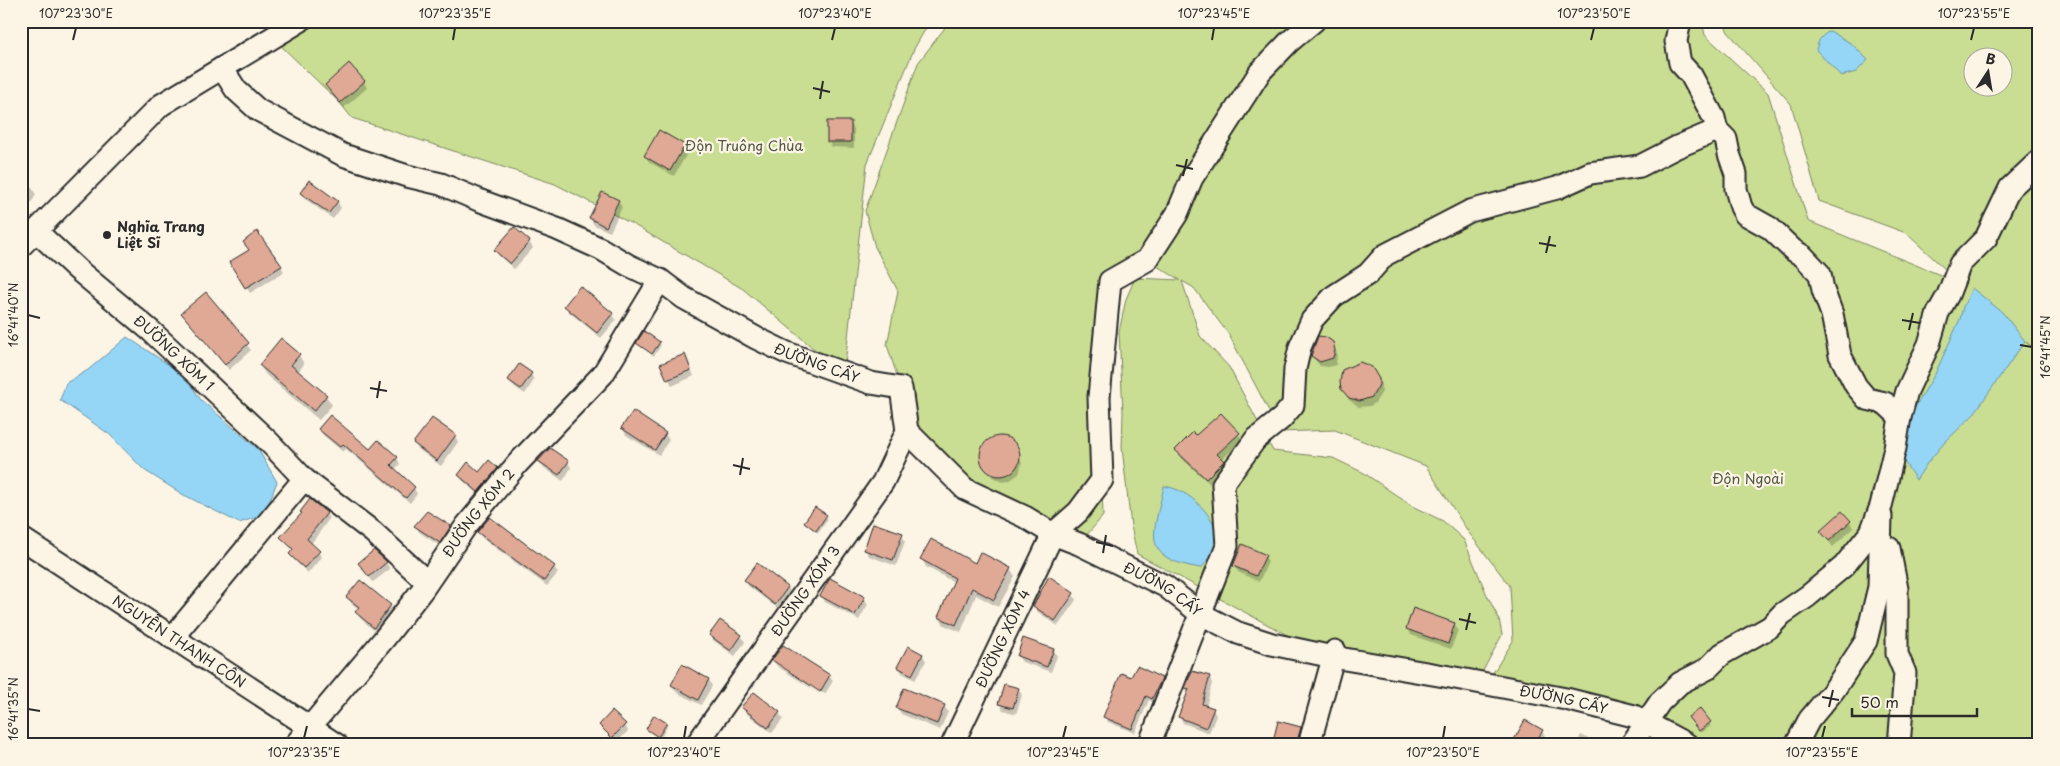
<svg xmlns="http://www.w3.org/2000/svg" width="2060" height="766" viewBox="0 0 2060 766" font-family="'Playpen Sans',sans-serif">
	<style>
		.green { fill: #c9de93; stroke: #7a845f; fill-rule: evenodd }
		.water { fill: #95d6f6; stroke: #6b92a5 }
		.shadow { fill: #0003 }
		.building { fill: #dfa996; stroke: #2b2b2b }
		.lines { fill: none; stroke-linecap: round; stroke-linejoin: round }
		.minor-casing { stroke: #2b2b2b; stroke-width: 25 }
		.minor { stroke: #fcf5e5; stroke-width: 21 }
		.ticks { fill: none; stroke: #2b2b2b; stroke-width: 2 }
		.poi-dot { fill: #2b2b2b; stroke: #fcf5e5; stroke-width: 2 }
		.labels { text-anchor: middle; stroke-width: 4.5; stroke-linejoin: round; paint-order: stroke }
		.park-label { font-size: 14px; fill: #525845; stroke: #fcf5e5 }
		.poi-label { font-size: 14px; font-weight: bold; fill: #2b2b2b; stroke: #fcf5e5; text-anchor: start }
		.street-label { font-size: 14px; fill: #2b2b2b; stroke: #fcf5e5 }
		.neatline { fill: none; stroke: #2b2b2b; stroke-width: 2 }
		.ticks-label { font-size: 12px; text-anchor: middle; fill: #2b2b2b }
	</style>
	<rect width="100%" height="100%" fill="#fcf5e5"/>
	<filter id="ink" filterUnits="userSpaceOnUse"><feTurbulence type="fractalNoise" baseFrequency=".02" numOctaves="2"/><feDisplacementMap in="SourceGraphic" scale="10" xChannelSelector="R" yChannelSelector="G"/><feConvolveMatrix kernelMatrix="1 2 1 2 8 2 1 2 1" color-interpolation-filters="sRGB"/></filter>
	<g filter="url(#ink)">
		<path class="green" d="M307 21H930L914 49 867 164 844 374 743 289 634 225 555 184 352 118 340 103 273 38Z
			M950 21H1702L1705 35 1768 93 1808 221 1960 283 1906 233 1819 201 1791 104 1728 32 1723 21H2039V352L2026 342 2039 356V745H1834L1802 735 1796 745H1687L1634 716 1486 684 1513 641 1510 586 1469 533 1426 466 1335 430 1280 432 1229 335 1194 288 1182 281 1200 336 1229 367 1273 451 1333 458 1364 473 1412 506 1443 521 1464 540 1487 595 1499 619 1502 635 1478 680 1377 665 1287 635 1137 554 1131 526 1122 448 1123 412 1119 332 1126 299 1135 278 1180 280 1147 260 1110 281 1099 398 1103 516 1079 544 965 489 907 431 901 388 887 345 898 291 875 247 865 211 918 63ZM1972 58H2002V88H1972Z"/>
		<path class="water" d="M1830 31 1852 44 1868 60 1856 72 1841 76 1816 50C1818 40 1821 36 1830 31Z
			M1972 288 2002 312 2025 341 1973 415 1945 442 1928 462 1916 480 1895 448 1906 437 1914 409 1935 374 1960 319 1963 307Z
			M127 337 184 375 201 400 258 449 277 482 264 515 239 523 182 494 144 470 109 434 60 400 66 383 88 370Z
			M1164 486C1191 490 1213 515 1221 540L1214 554 1201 568C1138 558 1154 534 1164 486Z"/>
		<path class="shadow" d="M364 82 367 88 344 108 326 85Z
			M851 123 854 129V148L831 147 828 141Z
			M684 146 688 152 674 176 649 162 646 156Z
			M21 180 31 186 36 195 22 217Z
			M301 193 337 201 341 208 333 219 305 199Z
			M618 201 622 207 610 232 594 225 590 218Z
			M514 229 529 242 533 248 514 269 499 256 496 250Z
			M250 251 281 266 284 272 250 293 231 263Z
			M206 294 251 350 229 370 183 313Z
			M566 306 612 313 616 320 601 338 569 312Z
			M638 343H659L661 345 654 356Z
			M1333 346 1337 353 1336 365 1328 367 1320 366 1312 356Z
			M299 355 304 364 298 372 326 396 332 405 319 420 266 375 260 366Z
			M688 362 694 376 672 386 662 364Z
			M1372 368 1380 380 1382 392 1375 403 1370 406 1359 407 1349 400 1345 393Z
			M531 374 534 380 525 394 513 386 509 380Z
			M1221 415 1243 440 1221 460 1226 468 1210 484 1180 457 1177 450Z
			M623 428 665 434 669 440 659 455 626 435Z
			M320 429 370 451 397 458 400 464 394 470 414 488 417 494 410 503 346 449 343 452 323 435Z
			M455 436 458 442 441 466 418 449 415 443Z
			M998 438 1010 441 1014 444 1022 463 1019 474 1009 481 1003 482 992 477 981 460 984 447 987 442Z
			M539 461 568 462 571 468 563 481 543 467Z
			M497 469 500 475 482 497 463 481 459 475 479 473Z
			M815 508 828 519 818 533 805 522Z
			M326 513 329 519 311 544 322 557 308 573 293 559 290 554 294 550 282 537Z
			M1850 522 1853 528 1833 547 1822 532Z
			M416 526 450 527 454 533 443 548 419 532Z
			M479 532 554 567 558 573 547 586 482 538Z
			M902 535 905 541 896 566 869 556 865 550Z
			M374 552 386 563 390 569 373 582 359 563Z
			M981 553 1010 569 1015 577 998 607 976 595 961 632 944 625 939 617 954 582 926 567 922 559 975 564Z
			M1265 556 1268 562 1259 582 1238 572 1234 566Z
			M757 565 788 588 791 593 779 609 748 586 745 580Z
			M360 582 390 606 394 612 377 633 360 618 357 612 359 609 351 603 348 597Z
			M1073 594 1076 600 1058 626 1038 612 1034 606Z
			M822 596 864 598 868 604 859 620 825 602Z
			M720 621 741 636 745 642 735 656 714 641 710 635Z
			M1454 624 1458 630 1451 649 1411 635 1407 629Z
			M1053 650 1057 656 1051 672 1022 662 1018 656Z
			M922 654 926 661 915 680 902 673 899 667Z
			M773 660 829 676 833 681 825 694 777 661V664L824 697 777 666Z
			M1209 677 1212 683 1206 707 1213 709 1216 716 1209 733 1183 723 1180 716 1189 693 1186 688Z
			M1132 678 1161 679 1164 684 1155 703 1149 700 1135 733 1108 722 1105 717Z
			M709 680 712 686 701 705 676 692 673 685Z
			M1018 689 1022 695 1016 714 1003 710 1000 704Z
			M754 693 779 713 783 719 772 733 746 713 743 707Z
			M944 706 948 712 940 730 901 714 898 708Z
			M1700 710 1711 726 1701 733 1691 720Z
			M666 724 667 727 660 739 647 729Z
			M600 725H625L628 731 616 743Z
			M1300 729 1303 734 1301 745H1273Z
			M1542 731 1545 736 1540 745H1512Z
			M1581 735 1593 741 1594 745H1576Z
			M879 738 890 745H875Z
			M1080 741 1083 745H1076Z"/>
		<path class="building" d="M349 63 365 81 340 103 325 85Z
			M827 121H851V142H827Z
			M659 130 685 145 670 171 644 156Z
			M309 180 338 201 329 213 300 193Z
			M602 192 619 200 606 227 589 218Z
			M514 227 530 241 510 264 494 250Z
			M257 231 282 266 245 288 229 262 249 250 243 242Z
			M580 286 613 313 597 333 564 306Z
			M206 292 249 343 225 365 181 313Z
			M644 331 660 342 652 354 636 343Z
			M1318 336 1326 337 1333 342 1335 350 1333 358 1320 362 1311 356Z
			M281 338 300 354 291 365 327 395 314 411 259 365Z
			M685 354 691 370 667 380 660 364Z
			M1360 362 1372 367 1379 379V385L1372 397 1360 401 1349 398 1341 389 1340 382 1342 370Z
			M519 364 532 373 521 389 508 380Z
			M633 411 666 433 655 450 621 428Z
			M1221 413 1240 433 1217 454 1224 461 1206 479 1175 450 1193 432 1196 435Z
			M330 415 370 449 378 440 398 457 391 465 415 487 406 498 343 444 340 447 318 429Z
			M432 418 456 435 437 461 413 443Z
			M980 456a20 20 0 1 1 40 0a20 20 0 1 1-40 0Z
			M550 448 569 461 559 475 538 461Z
			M489 460 498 468 478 492 458 475 468 462 479 472Z
			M310 499 327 513 307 539 320 551 304 568 289 554 293 549 280 537 302 513 300 512Z
			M815 507 827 515 816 531 804 522Z
			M427 511 451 526 440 543 414 526Z
			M1842 511 1851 521 1829 541 1820 531Z
			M490 517 555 566 544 581 477 532Z
			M873 523 903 533 893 560 864 550Z
			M931 539 975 563 980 552 1011 568 994 600 972 588 956 625 938 617 955 578 920 559Z
			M1242 544 1266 555 1256 576 1233 566Z
			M374 550 387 562 369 577 358 563Z
			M757 563 788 587 775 605 744 580Z
			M1049 576 1074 593 1055 621 1033 606Z
			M830 578 865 597 855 615 820 596Z
			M360 580 391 605 374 628 355 612 359 607 346 597Z
			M1413 608 1455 623 1448 644 1406 629Z
			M720 620 742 635 731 651 709 635Z
			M1023 638 1054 649 1047 667 1017 656Z
			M783 645 830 675 820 692 772 660Z
			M908 646 923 654 912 675 897 667Z
			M682 664 709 679 698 700 671 685Z
			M1137 666 1162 678 1152 699 1146 696 1132 729 1103 717 1121 673 1131 677Z
			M1192 671 1210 676 1202 704 1214 708 1206 728 1178 717 1189 689 1185 688Z
			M1004 684 1019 688 1013 708 998 704Z
			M904 688 945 705 937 724 896 708Z
			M754 692 780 712 768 728 741 707Z
			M1700 708 1711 722 1699 731 1688 717Z
			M612 711 626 724 612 738 599 725Z
			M654 715 667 723 658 737 646 729Z
			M1525 720 1543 730 1534 745H1511Z
			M1278 721 1301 727 1296 745H1272Z"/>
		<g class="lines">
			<defs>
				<g id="minor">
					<path d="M1680 21 1676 41 1680 63 1691 75 1714 118 1717 130 1726 139 1729 154 1736 174V189L1741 207 1745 214 1770 228 1793 250 1803 256 1820 274 1823 290 1832 314 1840 355 1856 386 1867 399 1885 403 1900 417"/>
					<path id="s1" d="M222 68 236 90 258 110 343 155 407 176 441 184 481 201 557 229 601 249 628 265 660 280 684 298 756 338 787 353 871 383 901 388 907 431 965 489 1025 517 1053 534 1079 544 1165 586 1201 614 1238 633 1272 644 1333 657 1450 677 1566 699 1634 716 1688 745"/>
					<path id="s2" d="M36 231 78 270 151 331 269 442 304 479 373 532 427 582"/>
					<path d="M21 246 161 105 300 21"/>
					<path id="s3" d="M21 538 337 745"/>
					<path d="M1889 548 1897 589V654L1905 673 1899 745"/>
					<path d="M172 638 304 479"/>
					<path id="s4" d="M295 745 384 639 423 589 466 526 518 463 603 374 660 280"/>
					<path id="s5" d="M696 745 883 482 907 431"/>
					<path id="s6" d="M952 745 1053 534 1078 512 1102 480 1099 397 1110 281 1147 260 1177 214 1192 178 1260 72 1289 42 1314 21"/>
					<path d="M1149 745 1227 546 1223 484 1255 440 1282 418 1293 405 1295 369 1300 347 1312 320 1334 296 1368 274 1385 255 1470 211 1557 188 1590 173 1640 166 1677 147 1717 130"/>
					<path d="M1309 745 1335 651"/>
					<path d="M1631 745 1660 702 1680 683 1707 669 1722 654 1770 627 1782 614 1808 596 1844 566 1871 532 1881 506 1895 448 1900 417 1907 391 1929 344 1938 313 1948 295 1960 264 1986 238 2010 188 2039 161"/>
					<path d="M1796 745 1809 720 1834 690 1866 641 1879 587 1881 516"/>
				</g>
			</defs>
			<use href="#minor" class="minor-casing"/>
			<use href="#minor" class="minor"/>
		</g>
	</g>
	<path class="ticks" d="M73 40 76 28M453 40 455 28M832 40 835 28M1212 40 1214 28M1591 40 1594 28M1971 40 1974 28M813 88 830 92M820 99 823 81M1176 165 1193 169M1183 176 1187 159M1539 243 1556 246M1546 253 1550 236M28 315 40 318M1902 320 1920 323M1909 330 1913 313M2020 345 2032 347M370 388 387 391M377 398 380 381M733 465 750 469M740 475 743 458M1096 542 1113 546M1103 553 1106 535M1459 619 1476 623M1466 630 1470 613M1822 697 1839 700M1829 707 1833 690M28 709 40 711M304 738 307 726M684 738 686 726M1063 738 1066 726M1443 738 1445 726M1822 738 1825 726"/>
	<circle class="poi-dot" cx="107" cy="235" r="5"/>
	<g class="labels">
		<g class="park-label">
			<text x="744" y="151">Độn Truông Chùa</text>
			<text x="1748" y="484">Độn Ngoài</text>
		</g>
		<g class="poi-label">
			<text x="117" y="232">Nghĩa Trang<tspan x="117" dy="16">Liệt Sĩ</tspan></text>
		</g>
		<g class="street-label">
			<text dy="5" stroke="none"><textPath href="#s2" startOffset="184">ĐƯỜNG XÓM 1</textPath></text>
			<text dy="5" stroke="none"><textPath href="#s1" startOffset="672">ĐƯỜNG CẤY</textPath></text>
			<text dy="5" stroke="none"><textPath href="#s4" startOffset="296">ĐƯỜNG XÓM 2</textPath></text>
			<text dy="5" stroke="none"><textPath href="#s1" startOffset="1108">ĐƯỜNG CẤY</textPath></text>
			<text dy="5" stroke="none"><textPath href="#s5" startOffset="189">ĐƯỜNG XÓM 3</textPath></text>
			<text dy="5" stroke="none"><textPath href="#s6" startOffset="118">ĐƯỜNG XÓM 4</textPath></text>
			<text dy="5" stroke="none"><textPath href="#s3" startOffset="189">NGUYỄN THANH CÔN</textPath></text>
			<text dy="5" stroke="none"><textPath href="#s1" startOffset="1528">ĐƯỜNG CẤY</textPath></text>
		</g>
	</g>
	<rect width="2060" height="766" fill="none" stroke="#fcf5e5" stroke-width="55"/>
	<g transform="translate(1988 72) rotate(12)"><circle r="24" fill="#fcf5e5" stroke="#a8a49b"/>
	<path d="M0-4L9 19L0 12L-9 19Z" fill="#2b2b2b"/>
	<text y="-8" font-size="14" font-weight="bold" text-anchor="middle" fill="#2b2b2b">B</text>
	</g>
	<path d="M1852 708v8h125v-8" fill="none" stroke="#2b2b2b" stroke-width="2.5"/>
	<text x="1860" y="708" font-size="15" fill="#2b2b2b" stroke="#fcf5e5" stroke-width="4" paint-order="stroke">50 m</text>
	<rect x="28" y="28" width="2004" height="710" class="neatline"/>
	<g class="ticks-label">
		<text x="76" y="18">107°23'30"E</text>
		<text x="455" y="18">107°23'35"E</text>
		<text x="835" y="18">107°23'40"E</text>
		<text x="1214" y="18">107°23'45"E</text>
		<text x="1594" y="18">107°23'50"E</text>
		<text x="1974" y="18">107°23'55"E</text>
		<text transform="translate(14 315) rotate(-90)" y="4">16°41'40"N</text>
		<text transform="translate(2046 347) rotate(-90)" y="4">16°41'45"N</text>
		<text transform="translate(14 709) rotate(-90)" y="4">16°41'35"N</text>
		<text x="304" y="757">107°23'35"E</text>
		<text x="684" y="757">107°23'40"E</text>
		<text x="1063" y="757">107°23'45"E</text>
		<text x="1443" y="757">107°23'50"E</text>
		<text x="1822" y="757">107°23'55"E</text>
	</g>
</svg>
